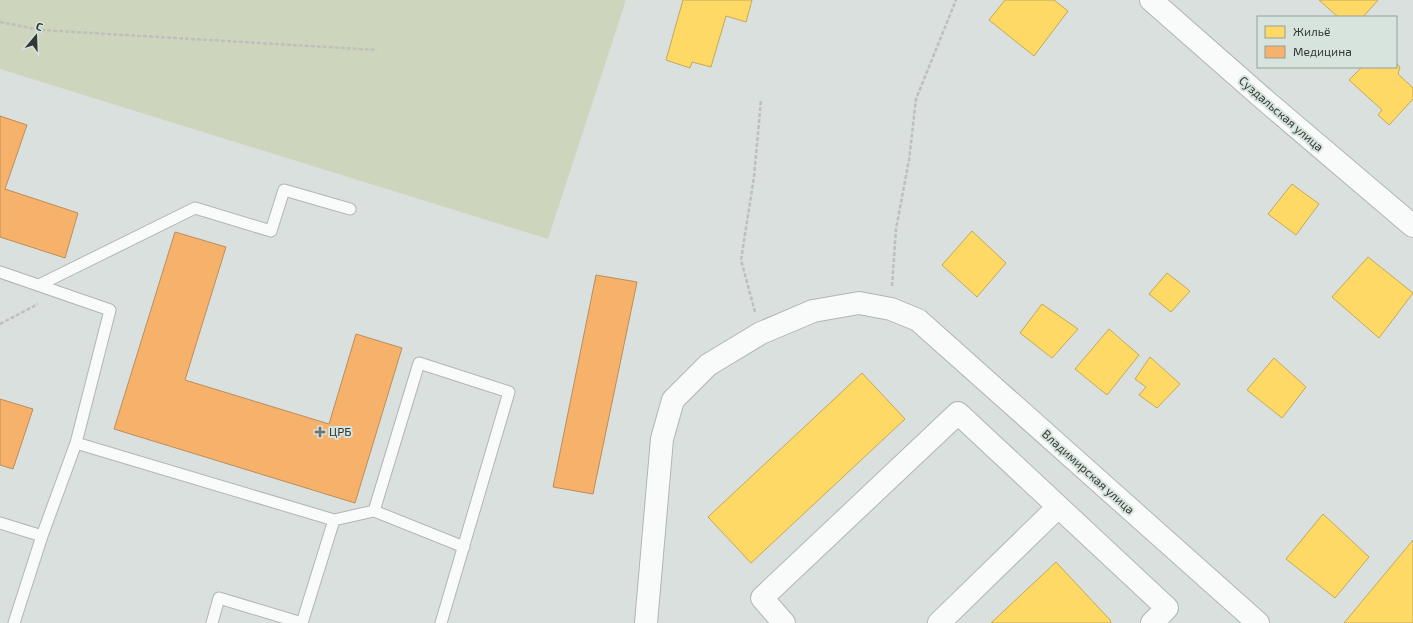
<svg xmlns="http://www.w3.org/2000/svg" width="1413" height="623" viewBox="0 0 1413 623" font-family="'Exo 2',sans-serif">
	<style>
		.green { fill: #ced5bd }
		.homes { fill: #ffd966; stroke: #c2a958 }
		.health { fill: #f6b26b; stroke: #bc8d5b }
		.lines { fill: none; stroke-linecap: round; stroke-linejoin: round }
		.service-casing { stroke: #b1b6b4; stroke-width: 13 }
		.minor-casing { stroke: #b1b6b4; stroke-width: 24 }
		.path { stroke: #bebfbe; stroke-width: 2.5; stroke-dasharray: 4 2; stroke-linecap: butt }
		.service { stroke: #f9fafa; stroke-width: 11 }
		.minor { stroke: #f9fafa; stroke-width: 22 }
		.poi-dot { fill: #6d7370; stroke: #d7e3dd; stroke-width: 1.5 }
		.labels { text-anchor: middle; stroke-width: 4; stroke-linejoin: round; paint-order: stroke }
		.street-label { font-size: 12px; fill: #333836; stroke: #d7e3dd }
		.poi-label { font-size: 12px; fill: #333836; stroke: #d7e3dd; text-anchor: start }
	</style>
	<rect width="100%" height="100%" fill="#dae0dd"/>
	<path class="green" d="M0 0H626L548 239 0 69Z"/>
	<path class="homes" d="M683 0H752L746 22 726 16 711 67 692 62 690 68 666 60Z
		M1005 0H1054L1068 11 1034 56 989 20Z
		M1319 0H1378L1363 17H1338Z
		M1396 63 1400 67 1398 74 1413 88V99L1389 125 1378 115 1382 110 1349 80 1362 67H1396Z
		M1292 184 1319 204 1296 235 1268 214Z
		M972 231 1006 263 977 297 942 265Z
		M1368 257 1413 293 1379 338 1332 297Z
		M1167 273 1190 291 1171 312 1149 294Z
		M1042 304 1078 329 1052 358 1020 333Z
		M1109 329 1139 355 1107 395 1075 369Z
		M1150 357 1180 384 1157 408 1139 395 1146 387 1135 379Z
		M1274 358 1306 387 1282 418 1247 390Z
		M862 373 905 419 751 563 708 517Z
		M1323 514 1369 557 1335 598 1286 559Z
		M1413 540V623H1344Z
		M1056 562 1111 621 1110 623H991Z"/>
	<path class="health" d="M0 116 27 125 5 189 78 213 65 258 0 237Z
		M175 232 226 247 185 380 329 424 356 334 402 348 355 503 114 429Z
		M596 275 637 282 593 494 553 487Z
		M0 399 33 409 13 469 0 465Z"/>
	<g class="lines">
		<defs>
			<path id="service" d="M0 272 110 310 76 443 42 536 14 623
				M39 285 195 208 271 231 284 190 350 209
				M76 443 334 520 374 511 419 363 509 392 441 623
				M374 511 464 547
				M0 523 42 536
				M212 623 219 598 302 623 334 520"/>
			<path id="minor" d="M1151 0 1266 101 1413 226
				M646 623 662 439 673 400 708 365 761 333 813 311 859 303 891 309 918 320 1258 623
				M784 623 762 598 958 413 1167 608 1152 623
				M939 623 1058 507"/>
		</defs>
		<use href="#service" class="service-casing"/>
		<use href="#minor" class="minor-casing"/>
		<path class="path" d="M0 22 41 30 377 50
			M892 286 896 229 909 160 916 99 956 0
			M755 312 741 260 754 177 761 100
			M0 324 38 304"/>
		<use href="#service" class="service"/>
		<use href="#minor" class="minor"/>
	</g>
	<path class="poi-dot" d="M318 426h4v4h4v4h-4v4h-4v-4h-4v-4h4z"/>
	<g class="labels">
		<g class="street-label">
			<text transform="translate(1281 114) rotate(41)" y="4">Суздальская улица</text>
			<text transform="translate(1088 472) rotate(42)" y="4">Владимирская улица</text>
		</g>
		<g class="poi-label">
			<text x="329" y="436">ЦРБ</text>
		</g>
	</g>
	<rect x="1257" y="16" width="140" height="52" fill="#d7e3dd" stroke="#959f9a"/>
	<rect x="1265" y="26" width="20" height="12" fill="#ffd966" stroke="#959f9a"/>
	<text x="1293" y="36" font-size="12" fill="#333836">Жильё</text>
	<rect x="1265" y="46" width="20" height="12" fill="#f6b26b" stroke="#959f9a"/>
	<text x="1293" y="56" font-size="12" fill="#333836">Медицина</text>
	<g transform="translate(36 36) rotate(19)" stroke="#d7e3dd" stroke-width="3" paint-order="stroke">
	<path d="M0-3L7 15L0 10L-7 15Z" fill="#333836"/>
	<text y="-6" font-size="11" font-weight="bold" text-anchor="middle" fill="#333836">С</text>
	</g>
</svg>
